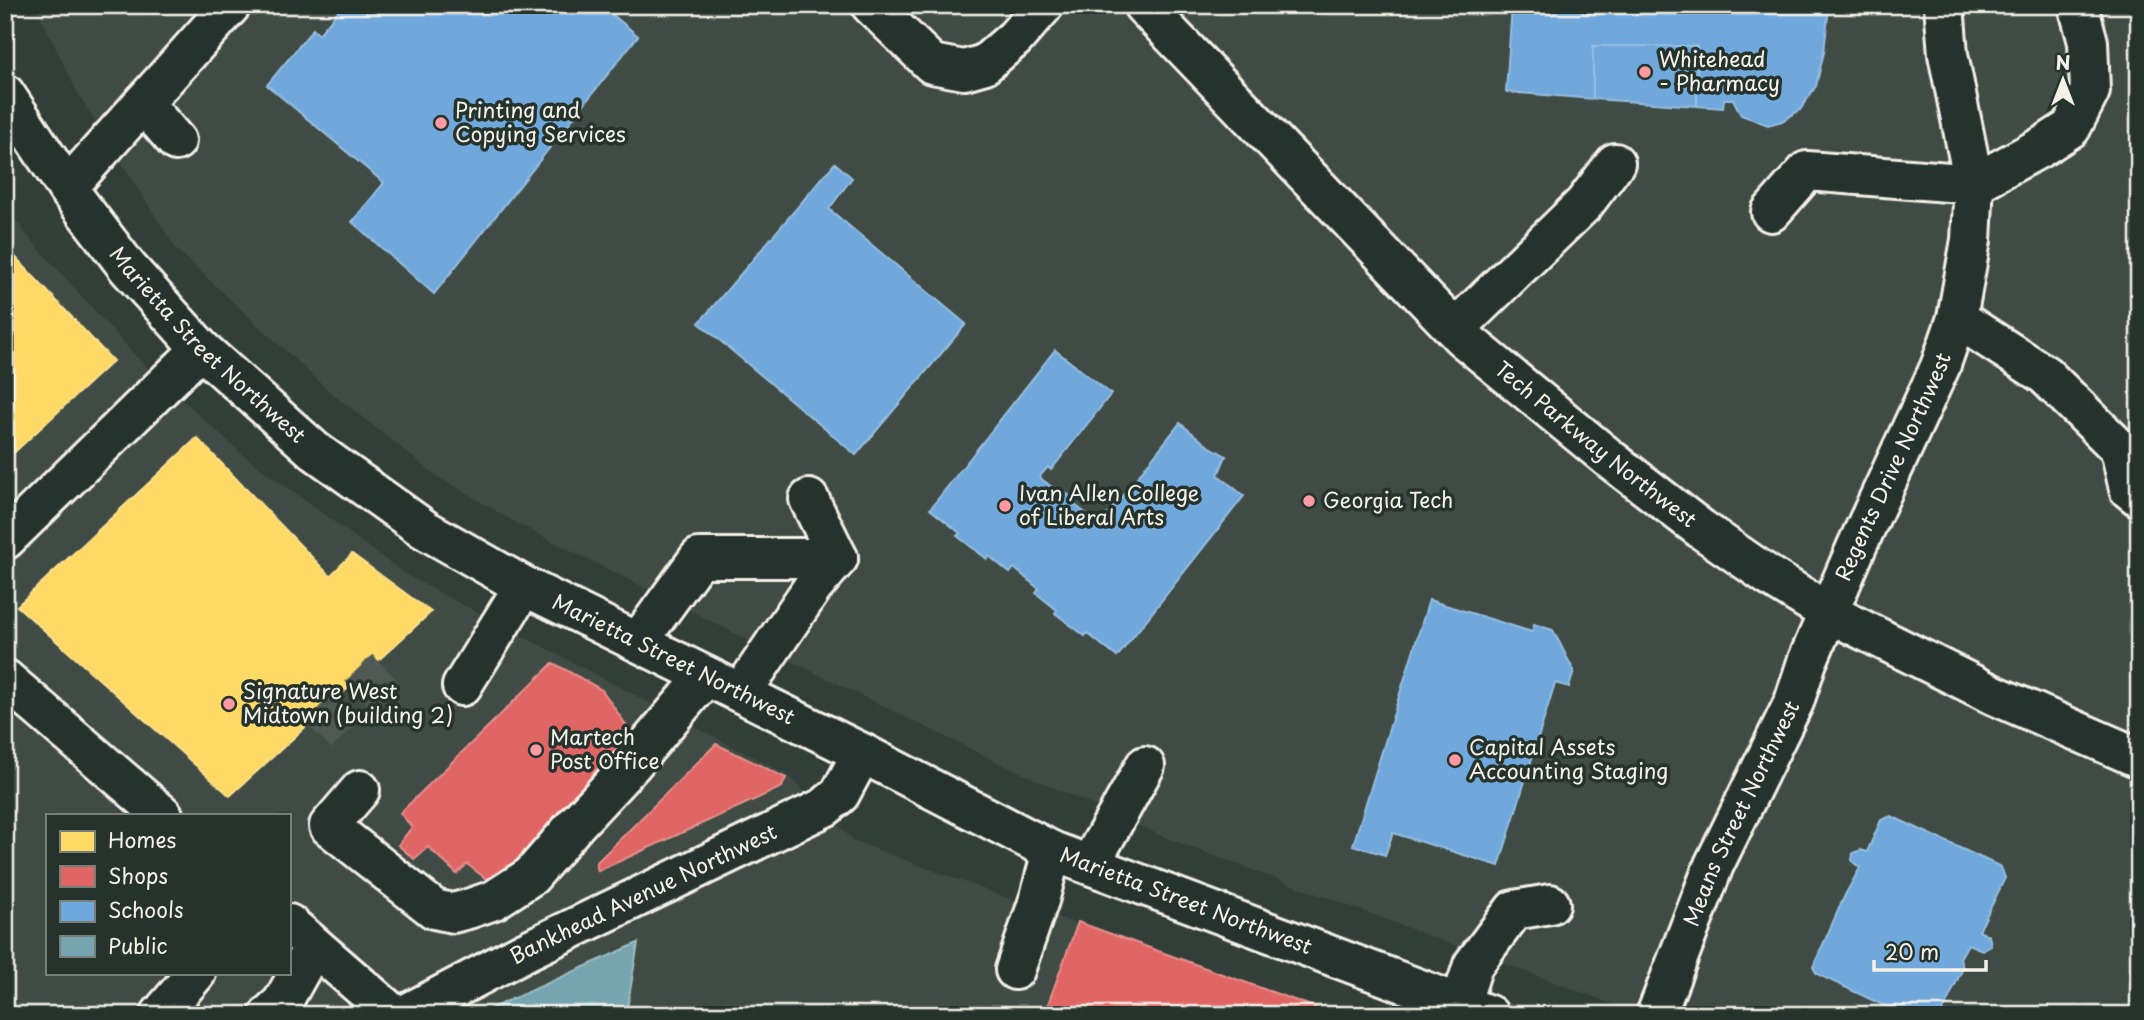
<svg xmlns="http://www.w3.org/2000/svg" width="2144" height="1020" viewBox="0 0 2144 1020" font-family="'Playpen Sans',sans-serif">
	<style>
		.built { fill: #404b44; fill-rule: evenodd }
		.homes { fill: #ffd966; stroke: #fce08d; stroke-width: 2 }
		.shops { fill: #e06666; stroke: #e6908d; stroke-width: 2 }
		.schools { fill: #6fa8dc; stroke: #97bee0; stroke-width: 2 }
		.public { fill: #76a5af; stroke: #9cbcc0; stroke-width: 2 }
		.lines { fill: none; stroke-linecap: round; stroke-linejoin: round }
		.minor-tunnel { stroke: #4f5952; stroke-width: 38; stroke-dasharray: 38 19; stroke-linecap: butt }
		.minor-casing { stroke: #f4f1e8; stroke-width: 44 }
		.major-casing { stroke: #f4f1e8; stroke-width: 44 }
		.minor { stroke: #26332d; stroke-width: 38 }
		.major { stroke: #26332d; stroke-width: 38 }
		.poi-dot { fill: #ff9aa2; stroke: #26332d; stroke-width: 2.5 }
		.labels { text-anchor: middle; stroke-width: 7; stroke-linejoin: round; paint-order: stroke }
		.poi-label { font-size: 21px; fill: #f4f1e8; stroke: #26332d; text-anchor: start }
		.street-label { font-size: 21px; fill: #f4f1e8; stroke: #26332d }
	</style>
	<rect width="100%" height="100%" fill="#323e38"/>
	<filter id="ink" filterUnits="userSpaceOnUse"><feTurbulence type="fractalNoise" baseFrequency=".0143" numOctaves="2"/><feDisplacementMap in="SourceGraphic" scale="14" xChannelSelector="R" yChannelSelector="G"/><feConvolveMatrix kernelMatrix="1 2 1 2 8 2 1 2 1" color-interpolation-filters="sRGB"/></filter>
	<g filter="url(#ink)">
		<path class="built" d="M35 5H2139V1015H1642L1164 837 997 762 762 647 520 525 437 476 328 390 176 249 78 94Z
			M5 204 25 233 139 360 243 455 408 576 789 776 854 841 1321 1015H5ZM47 815H289V973H47Z"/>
		<path class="homes" d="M5 246 113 361 5 461Z
			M197 438 330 576 352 554 431 612 230 796 17 606Z"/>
		<path class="shops" d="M553 663 602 690 633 735 495 886 467 864 457 874 428 847 414 859 398 845 412 827 400 813Z
			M716 744 786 778 782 787 598 871 596 863Z
			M1078 922 1336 1015H1044Z"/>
		<path class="schools" d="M343 5H601L638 36 434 294 352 222 384 183 267 85 313 29 319 34Z
			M1512 5H1828L1829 7 1824 52 1816 86 1800 110 1782 121 1768 125 1741 115 1733 99H1724L1723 108 1697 106V46H1593V99L1506 92Z
			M1593 46H1697V106L1593 99Z
			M835 163 852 178 829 209 966 324 856 455 699 323Z
			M1055 350 1111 394 1051 470 1048 467 1039 477 1057 491 1062 490 1066 493 1071 497V502L1100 524 1180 423 1207 445 1226 456 1218 475 1244 496 1117 657 1087 633 1085 636 1055 613 1057 610 1036 593 1039 589 1014 568 1010 573 989 556 987 559 957 536 960 533 930 509Z
			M1429 600 1532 632 1534 624 1553 630 1574 671 1569 687 1555 683 1499 866 1393 833 1385 855 1353 845Z
			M1891 816 2001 867 2005 878 1979 931 1989 936 1991 945 1982 950 1968 944 1960 958 1963 968 1941 1015H1904L1817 974 1813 967 1845 895 1860 868 1852 861 1853 853 1861 850 1867 852 1881 820Z"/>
		<path class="public" d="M638 943 626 1015H487L485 1011Z"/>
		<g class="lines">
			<path class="minor-tunnel" d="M318 735 397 657"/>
			<defs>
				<g id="minor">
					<path d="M871 5 932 64 964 70 985 64 1015 38 1044 5"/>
					<path id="s1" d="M1143 5 1462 337 1610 459 1701 529 1769 576 1829 613 1994 695 2139 758"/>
					<path d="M143 103 176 141"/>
					<path d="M67 188 231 5"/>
					<path d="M1771 212 1807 171 1974 184 2043 146 2071 128 2090 91 2088 42 2078 5"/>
					<path d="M1957 318 2045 375 2120 449 2139 455"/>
					<path d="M1455 329 1584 204 1615 163"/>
					<path d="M2120 449 2129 489 2139 497"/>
					<path d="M809 499 838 558"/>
					<path d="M5 540 201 349"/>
					<path d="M638 642 699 558H838"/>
					<path d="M5 679 163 815"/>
					<path d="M462 686 524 586"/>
					<path d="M741 693 813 587 838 558"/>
					<path d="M360 790 329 826 434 909 453 913 468 909 494 900 531 876 576 824 632 764 706 676"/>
					<path d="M1090 864 1145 766"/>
					<path d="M289 924 394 1015"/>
					<path d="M1015 970 1040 897 1052 851"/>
					<path d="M160 1015 196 973"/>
					<path d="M269 1015 282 1003 314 946"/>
					<path id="s2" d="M404 1015 526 951 825 807 840 794 862 753"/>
					<path d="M1457 1015 1473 965 1514 910 1550 904"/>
					<path id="s3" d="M1656 1015 1714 865 1794 702 1807 662 1857 546 1940 367 1957 318 1971 240 1974 184 1948 54 1944 5"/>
				</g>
				<g id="major">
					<path id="s4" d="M5 94 67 188 128 268 201 349 315 451 424 529 524 586 862 753 1052 851 1489 1015"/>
				</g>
			</defs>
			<use href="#minor" class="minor-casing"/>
			<use href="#major" class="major-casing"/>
			<use href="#minor" class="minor"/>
			<use href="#major" class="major"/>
		</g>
	</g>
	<g class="poi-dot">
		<circle cx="1645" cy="72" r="7"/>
		<circle cx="441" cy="123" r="7"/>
		<circle cx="1309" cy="501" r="7"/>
		<circle cx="1005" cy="506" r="7"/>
		<circle cx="229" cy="704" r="7"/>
		<circle cx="536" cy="750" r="7"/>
		<circle cx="1455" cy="760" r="7"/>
	</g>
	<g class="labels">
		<g class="poi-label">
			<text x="1659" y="67">Whitehead<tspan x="1659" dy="24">- Pharmacy</tspan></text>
			<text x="455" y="118">Printing and<tspan x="455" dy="24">Copying Services</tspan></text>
			<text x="1019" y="501">Ivan Allen College<tspan x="1019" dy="24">of Liberal Arts</tspan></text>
			<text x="1323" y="508">Georgia Tech</text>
			<text x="243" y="699">Signature West<tspan x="243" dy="24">Midtown (building 2)</tspan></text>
			<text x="550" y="745">Martech<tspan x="550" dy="24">Post Office</tspan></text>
			<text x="1469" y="755">Capital Assets<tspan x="1469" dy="24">Accounting Staging</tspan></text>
		</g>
		<g class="street-label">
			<text dy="7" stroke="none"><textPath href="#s4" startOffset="324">Marietta Street Northwest</textPath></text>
			<text dy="7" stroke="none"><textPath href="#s1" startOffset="632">Tech Parkway Northwest</textPath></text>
			<text dy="7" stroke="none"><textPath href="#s3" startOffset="598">Regents Drive Northwest</textPath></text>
			<text dy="7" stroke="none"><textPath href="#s4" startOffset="891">Marietta Street Northwest</textPath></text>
			<text dy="7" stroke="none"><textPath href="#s3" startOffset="219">Means Street Northwest</textPath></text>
			<text dy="7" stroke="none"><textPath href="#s2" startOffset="268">Bankhead Avenue Northwest</textPath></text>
			<text dy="7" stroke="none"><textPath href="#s4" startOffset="1458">Marietta Street Northwest</textPath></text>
		</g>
	</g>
	<rect width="2144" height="1020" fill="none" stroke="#26332d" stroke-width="28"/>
	<rect x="14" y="14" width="2116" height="992" fill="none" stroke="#f4f1e8" stroke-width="2.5" filter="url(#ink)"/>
	<rect x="46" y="814" width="245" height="161" fill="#26332d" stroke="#787f78" stroke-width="2"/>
	<rect x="60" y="831" width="35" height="21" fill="#ffd966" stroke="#787f78" stroke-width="2"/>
	<text x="108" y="848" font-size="21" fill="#f4f1e8">Homes</text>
	<rect x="60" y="866" width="35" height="21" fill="#e06666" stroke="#787f78" stroke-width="2"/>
	<text x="108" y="884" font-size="21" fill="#f4f1e8">Shops</text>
	<rect x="60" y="901" width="35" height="21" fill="#6fa8dc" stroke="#787f78" stroke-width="2"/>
	<text x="108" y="918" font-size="21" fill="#f4f1e8">Schools</text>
	<rect x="60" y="936" width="35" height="21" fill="#76a5af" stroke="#787f78" stroke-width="2"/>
	<text x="108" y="954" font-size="21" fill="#f4f1e8">Public</text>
	<g transform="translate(2063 80)" stroke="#26332d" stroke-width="5" paint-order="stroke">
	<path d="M0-5L12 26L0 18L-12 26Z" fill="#f4f1e8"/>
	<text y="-10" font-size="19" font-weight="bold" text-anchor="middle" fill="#f4f1e8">N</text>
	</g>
	<path d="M1874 960v10h112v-10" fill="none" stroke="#f4f1e8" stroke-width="3.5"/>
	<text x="1885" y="960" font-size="21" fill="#f4f1e8" stroke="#26332d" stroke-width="5" paint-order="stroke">20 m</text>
</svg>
